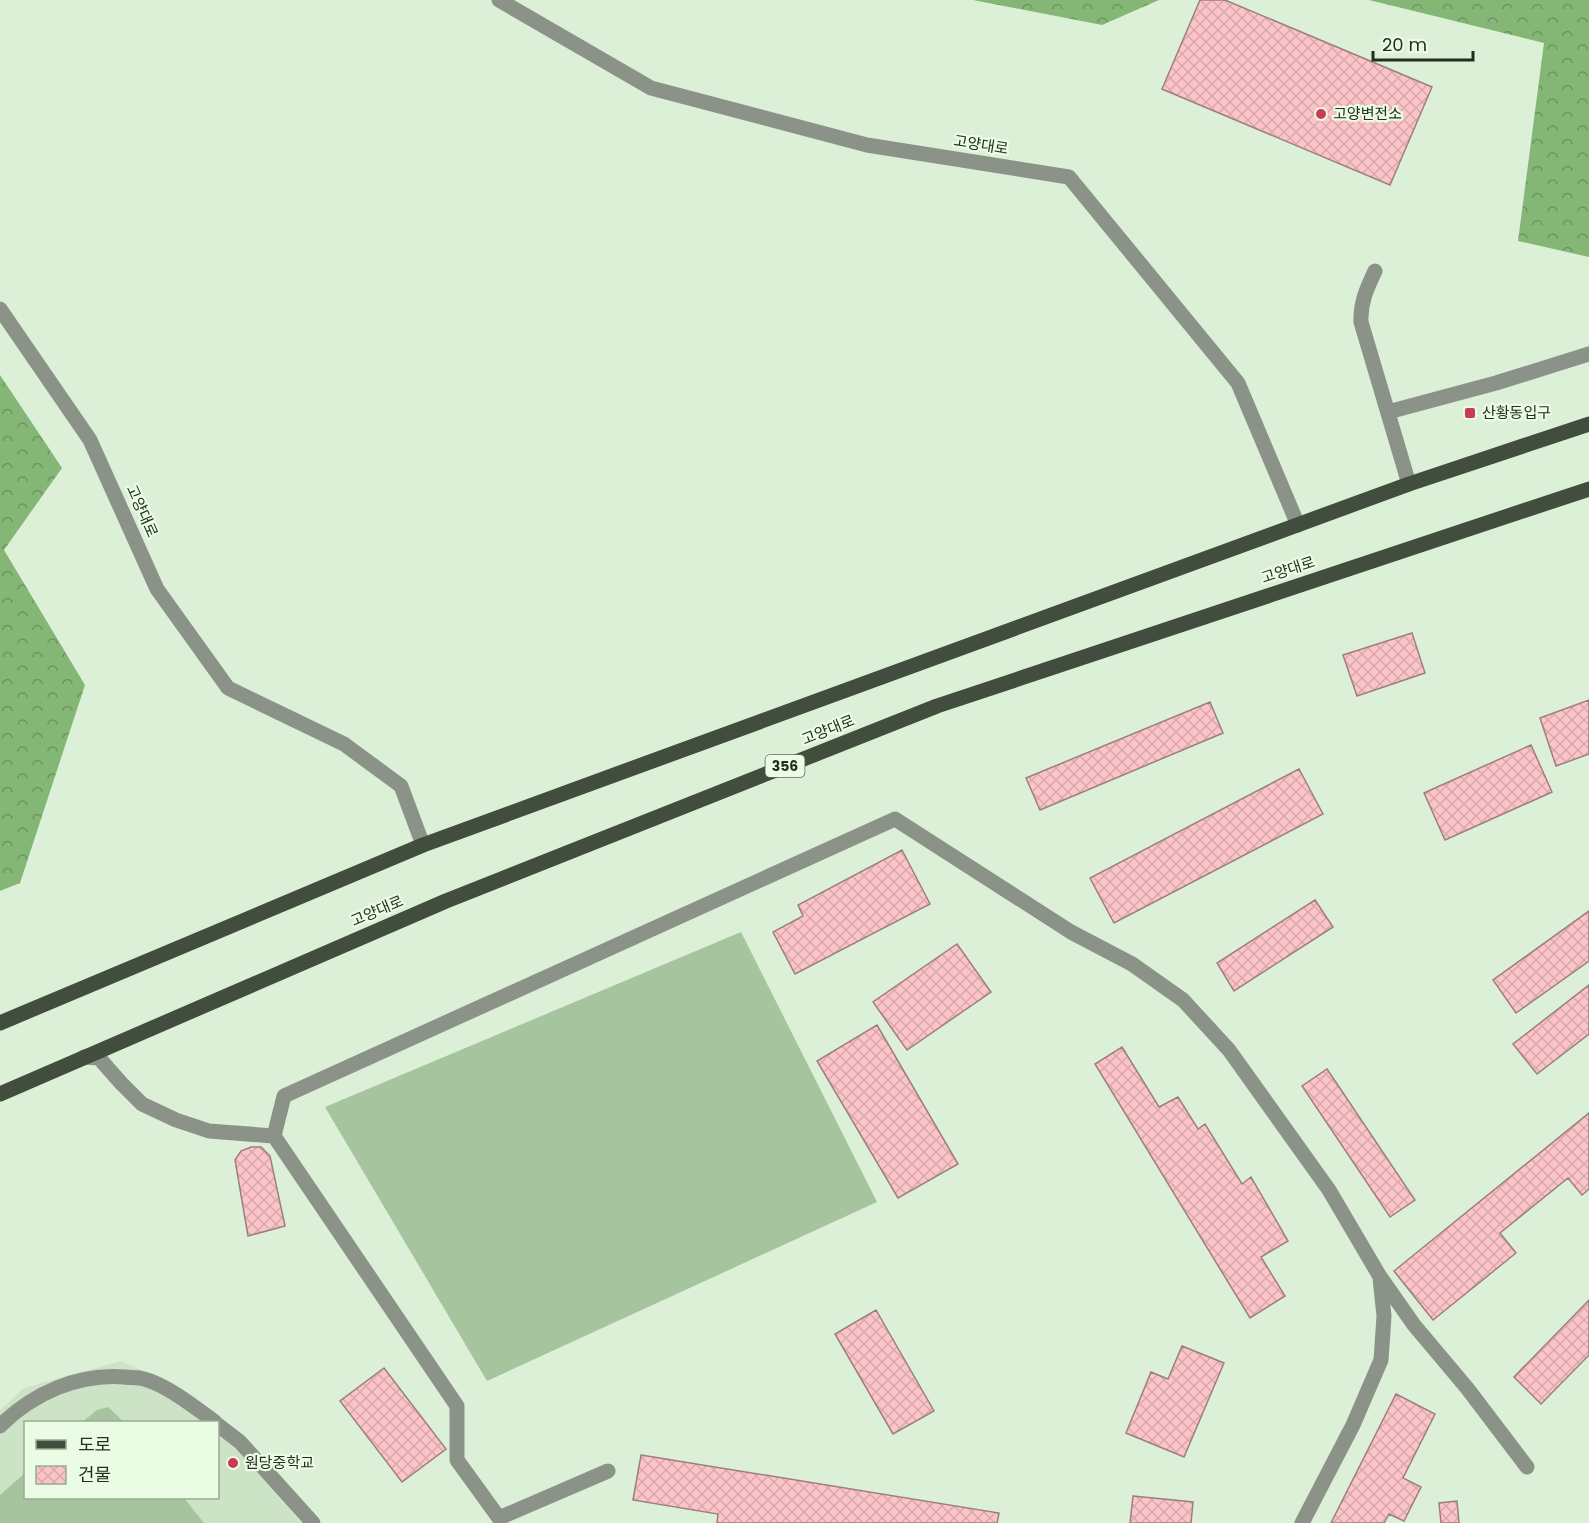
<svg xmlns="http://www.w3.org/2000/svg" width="1589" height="1523" viewBox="0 0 1589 1523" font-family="Poppins,'Noto Sans KR',sans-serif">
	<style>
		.built { fill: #cce4c5 }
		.forest { fill: url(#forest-crowns) }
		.pitch { fill: #a6c49d }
		.building { fill: url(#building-cross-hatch); stroke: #9d7e80; stroke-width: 1.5 }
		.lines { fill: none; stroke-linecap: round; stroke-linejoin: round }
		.service { stroke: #8b9389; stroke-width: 15 }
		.minor { stroke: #8b9389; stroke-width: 15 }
		.primary { stroke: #414e3d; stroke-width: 15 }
		.poi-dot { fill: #cb3b57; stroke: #eafde4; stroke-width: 2 }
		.labels { text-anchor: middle; stroke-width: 4.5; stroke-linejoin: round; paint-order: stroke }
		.shield { fill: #eafde4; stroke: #606b5d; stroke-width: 1.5 }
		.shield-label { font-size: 14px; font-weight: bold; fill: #252c23 }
		.poi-label { font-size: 15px; fill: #252c23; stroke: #eafde4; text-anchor: start }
		.street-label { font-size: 15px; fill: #252c23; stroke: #eafde4 }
	</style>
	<defs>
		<pattern id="forest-crowns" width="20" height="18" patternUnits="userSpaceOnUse" patternTransform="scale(1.5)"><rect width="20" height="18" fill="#84b675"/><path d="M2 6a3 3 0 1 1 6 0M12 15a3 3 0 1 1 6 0" fill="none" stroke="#6c9460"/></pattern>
		<pattern id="building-cross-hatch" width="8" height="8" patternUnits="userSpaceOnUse" patternTransform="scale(1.5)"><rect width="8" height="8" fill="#fcc4c8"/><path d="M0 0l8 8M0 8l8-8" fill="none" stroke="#d8a9ac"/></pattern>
	</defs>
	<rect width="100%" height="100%" fill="#dcf0d7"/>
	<path class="built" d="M121 1361 182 1389 212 1422H26V1498H218V1429L302 1523H0V1410L24 1388Z"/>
	<path class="forest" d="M973 0H1159L1102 25Z
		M1369 0H1589V257L1518 241 1544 43Z
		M0 375 62 468 4 550 85 685 20 883 0 891Z"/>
	<path class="pitch" d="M741 932 877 1202 487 1381 325 1107Z
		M108 1407 124 1422H82L97 1410Z
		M25 1473 26 1498H184L204 1523H0V1495Z"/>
	<path class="building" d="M1200 0H1225L1432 87 1390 185 1162 89Z
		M1412 633 1425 673 1357 696 1343 655Z
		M1589 700V754L1556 766 1540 718Z
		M1210 702 1223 733 1040 810 1026 778Z
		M1531 745 1552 792 1445 840 1424 793Z
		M1299 769 1323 814 1114 923 1090 878Z
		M902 850 930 904 795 974 773 932 803 916 798 905Z
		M1315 900 1333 927 1234 991 1217 963Z
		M1589 911V961L1516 1013 1493 980Z
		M957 944 991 992 907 1050 873 1002Z
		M1589 985V1034L1537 1074 1513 1044Z
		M877 1025 958 1164 898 1198 817 1061Z
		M1122 1047 1159 1107 1178 1097 1198 1129 1205 1124 1242 1184 1251 1177 1288 1241 1261 1257 1285 1296 1250 1318 1095 1064Z
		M1327 1069 1415 1200 1390 1217 1302 1086Z
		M1589 1113V1189L1582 1195 1568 1178 1500 1233 1516 1253 1433 1320 1394 1271Z
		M251 1147H261L270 1156 285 1226 248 1236 235 1160 241 1151Z
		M1589 1300V1355L1541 1404 1514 1377Z
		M876 1310 934 1411 893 1434 835 1334Z
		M1182 1346 1224 1363 1184 1457 1126 1433 1151 1372 1168 1379Z
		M384 1368 446 1449 402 1482 340 1401Z
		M1396 1394 1435 1414 1403 1478 1421 1487 1404 1521 1389 1514 1384 1523H1331Z
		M641 1455 999 1513 997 1523H717L718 1514 633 1500Z
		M1133 1496 1193 1502 1191 1523H1130Z
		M1457 1501 1459 1523H1441L1439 1503Z"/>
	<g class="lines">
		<path class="service" d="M84 1057 99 1058 121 1083 142 1104 176 1120 209 1131 274 1136
			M218 1425 240 1442 313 1523
			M0 1426C33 1393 79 1373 125 1377 131 1378 138 1377 144 1379 167 1385 196 1408 215 1422
			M608 1471 499 1518 457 1460V1406L274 1136 284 1096 895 819 1071 932 1132 964 1183 1000 1229 1050 1329 1190 1379 1275 1414 1325 1467 1388 1527 1467
			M1302 1523 1353 1425 1381 1360 1384 1316 1380 1278"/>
		<path class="minor" d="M499 0 651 88 867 145 1069 177 1238 383 1298 525
			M1375 271C1367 288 1360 303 1361 322L1409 484
			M0 309 90 440 157 589 228 688 344 744 401 786 423 845
			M1388 412 1496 383 1589 354"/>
		<path class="primary" d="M0 1023 423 845 1409 484 1589 424
			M0 1094 446 901 937 706 1589 489"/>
	</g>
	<g class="poi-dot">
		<circle cx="1321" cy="114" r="6"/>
		<rect x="1464" y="407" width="12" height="12" rx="3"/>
		<circle cx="233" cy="1463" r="6"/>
	</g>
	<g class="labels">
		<rect class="shield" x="765.5" y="755" width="39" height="22" rx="4.5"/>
		<g class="shield-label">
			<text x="785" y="771">356</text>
		</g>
		<g class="poi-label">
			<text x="1333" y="119">고양변전소</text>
			<text x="1482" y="418">산황동입구</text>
			<text x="245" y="1468">원당중학교</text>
		</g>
		<g class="street-label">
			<text transform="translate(981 145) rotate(9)" y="5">고양대로</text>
			<text transform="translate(142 511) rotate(66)" y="5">고양대로</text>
			<text transform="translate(1288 570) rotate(-18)" y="5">고양대로</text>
			<text transform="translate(828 730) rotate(-22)" y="5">고양대로</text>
			<text transform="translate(377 911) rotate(-23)" y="5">고양대로</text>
		</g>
	</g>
	<rect x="24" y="1421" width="195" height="78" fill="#eafde4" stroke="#9ba997" stroke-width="1.5"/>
	<rect x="36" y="1440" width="30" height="9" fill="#414e3d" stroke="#9ba997" stroke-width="1.5"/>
	<text x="78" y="1451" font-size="18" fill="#252c23">도로</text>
	<rect x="36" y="1466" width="30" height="18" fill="url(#building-cross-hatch)" stroke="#9ba997" stroke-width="1.5"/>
	<text x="78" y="1481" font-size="18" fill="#252c23">건물</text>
	<path d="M1373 51v9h100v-9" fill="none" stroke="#252c23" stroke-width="3"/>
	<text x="1382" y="51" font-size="18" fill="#252c23" stroke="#eafde4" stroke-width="4.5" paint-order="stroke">20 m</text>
</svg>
